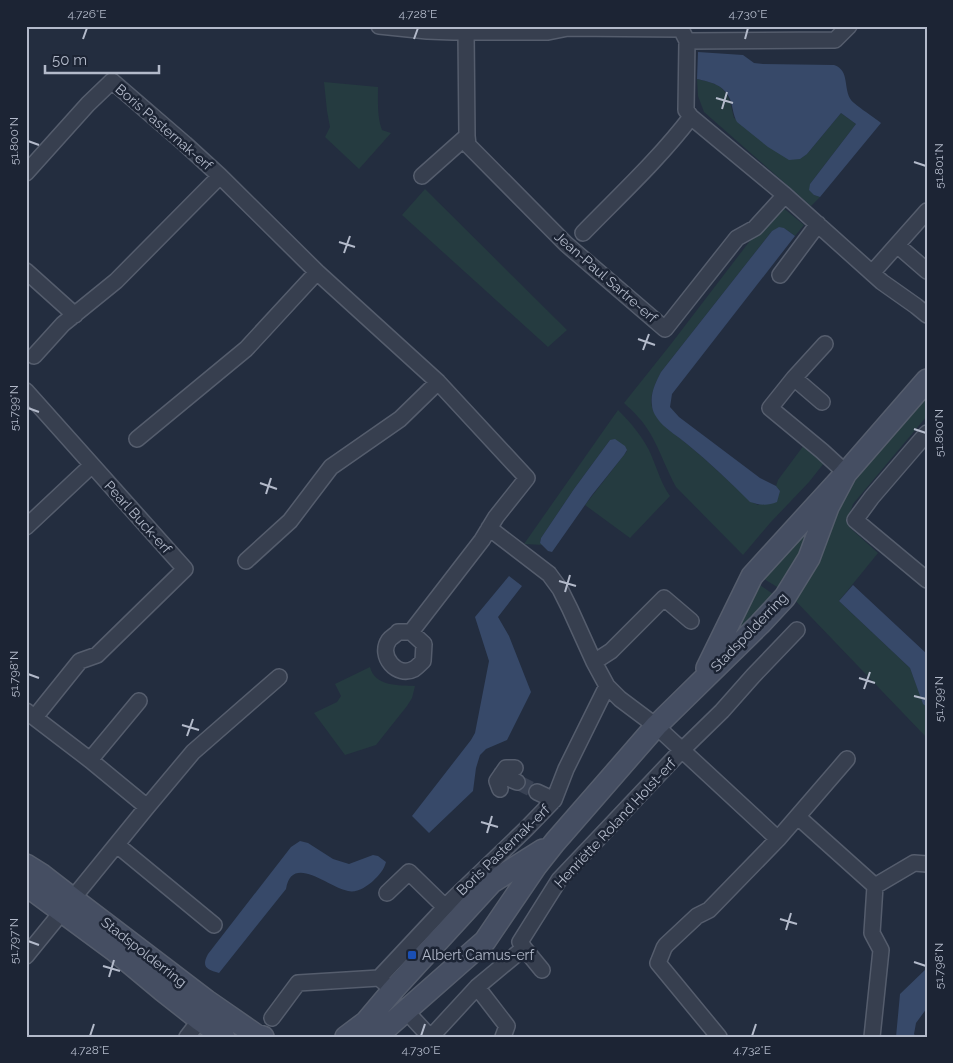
<svg xmlns="http://www.w3.org/2000/svg" width="953" height="1063" viewBox="0 0 953 1063" font-family="Raleway,sans-serif">
	<style>
		.green { fill: #253b40 }
		.water { fill: #374969 }
		.lines { fill: none; stroke-linecap: round; stroke-linejoin: round }
		.street-tunnel { stroke: #394254; stroke-width: 15; stroke-dasharray: 15 8; stroke-linecap: butt }
		.street-casing { stroke: #555d6d; stroke-width: 18 }
		.secondary-casing { stroke: #555d6d; stroke-width: 24 }
		.street { stroke: #373f4f; stroke-width: 15 }
		.secondary { stroke: #454e62; stroke-width: 21 }
		.ticks { fill: none; stroke: #b3baca; stroke-width: 2 }
		.transit-dot { fill: #1a4fb4; stroke: #1c2434; stroke-width: 2 }
		.labels { text-anchor: middle; stroke-width: 5; stroke-linejoin: round; paint-order: stroke }
		.street-label { font-size: 14px; fill: #b3baca; stroke: #1c2434 }
		.poi-label { font-size: 14px; fill: #b3baca; stroke: #1c2434; text-anchor: start }
		.neatline { fill: none; stroke: #b3baca; stroke-width: 2 }
		.ticks-label { font-size: 12px; text-anchor: middle; fill: #b3baca }
	</style>
	<rect width="100%" height="100%" fill="#232d3f"/>
	<path class="green" d="M697 79C726 85 728 91 734 118L807 154 841 113 856 124 810 184 814 195 820 197 811 206 704 112 698 96Z
		M324 82 378 87C378 101 377 116 382 130L391 133 359 169 325 137 330 127 327 111Z
		M425 189 567 330 548 347 402 215Z
		M781 206 804 225 795 236 784 228 772 231 661 372C655 384 647 399 654 412 661 427 676 434 687 444 709 462 730 482 750 501L758 505 780 491 776 486 778 480 807 441 828 458 809 482 770 523 743 555 676 487C666 469 660 450 650 433 643 421 634 412 624 403L671 344 775 208Z
		M927 397V416L853 504 849 516V527L878 553 839 601 910 668 923 703 927 707V738L789 594 826 515 883 437Z
		M618 410C631 423 645 439 652 457 658 471 661 483 670 496L630 538 585 505 627 451 610 440 574 489 541 538 540 543 543 545 524 544Z
		M823 506 782 590 759 576Z
		M754 581 779 598 710 667Z
		M370 667C375 687 399 685 415 686L412 698 407 706 376 745 345 755 314 713 337 702 341 696 335 684Z"/>
	<path class="water" d="M698 52 743 55 754 63 763 64 834 65C850 70 843 89 851 100 856 106 874 117 881 123L820 197 814 195 809 190 810 184 856 124 841 113 807 154 800 159 789 160 768 147 737 122C733 115 733 107 730 99 724 85 711 82 697 79Z
		M779 227 784 228 795 236 672 394 670 407 679 417 760 478 776 486 780 491 777 502C767 506 760 505 750 502 730 482 709 462 687 444 678 436 668 431 660 422 656 417 652 411 652 405 650 393 656 382 661 372L772 231Z
		M615 439 625 446 627 450 624 455 592 495 552 552 548 551 540 543 541 538 574 489 610 440Z
		M509 576 522 586 498 617 509 636 531 692 507 740 486 749 480 755 476 768 473 791 429 833 412 816 471 740 475 733 489 661 475 617Z
		M853 585 927 654V707L923 704 910 668 839 601Z
		M300 841 308 843 333 859 349 864 373 855 378 856 386 862C384 870 379 875 373 881 366 887 357 893 348 891 329 888 292 853 286 889L219 973C207 970 201 967 208 954L291 847Z
		M927 968V1008L916 1023 914 1034 916 1037H896L900 994Z"/>
	<g class="lines">
		<path class="street-tunnel" d="M517 782 537 792"/>
		<defs>
			<path id="street" d="M379 26 427 31 453 32H548L568 28 681 29 687 41 835 40 849 26
				M466 32 467 136 468 145 566 244 665 329 737 238 755 228 785 195
				M687 41 686 110 691 117 785 195 882 282 916 306 927 315
				M26 173 88 104 112 81 185 144 220 176 317 272 438 382 527 478 496 517 482 540 411 632
				M422 176 467 136
				M583 233C620 195 659 159 691 117
				M897 245 927 271
				M26 271 75 315
				M872 273 927 211
				M780 275 818 224
				M825 344 794 378 770 408 822 451 846 473
				M34 356 63 324 116 281 220 176
				M794 378 822 402
				M26 391 185 569 97 655 80 661 35 717
				M927 433 872 497 855 520 927 580
				M137 439 246 349 317 272
				M26 527 92 465
				M489 528 549 574 560 589 570 609 594 662 607 686 620 699 656 726 778 839
				M246 561 290 521 331 467 400 419 438 382
				M398 632H411L424 644 423 661C421 663 417 667 414 669 397 678 378 656 389 640 391 637 396 635 398 632Z
				M594 662 611 651 664 598 691 621
				M26 711 90 760 147 807
				M90 760 139 701
				M501 775 517 782
				M500 789 497 781 506 768H515
				M537 792 554 800
				M798 817 875 886 872 933 881 950 872 1037
				M117 845 214 925
				M875 886 914 863 927 864
				M387 893 409 872 445 907
				M524 948 542 970
				M26 956 147 807 193 752 279 677
				M379 978 452 900 526 829 554 800 566 769 607 686
				M477 987 507 1026 503 1037
				M406 1011 430 1037
				M272 1018 298 983 379 978 386 984
				M187 1037 200 1020
				M431 1037 477 987 524 948 520 942 559 880 681 751 722 711 753 676 797 630
				M719 1037 658 963 664 948 666 945 697 916 709 910 778 839 847 759"/>
			<path id="secondary" d="M707 668 752 576 846 473 927 380
				M26 865 42 875 73 899 207 1001 256 1035 263 1037
				M26 885 114 950 162 990 200 1020 224 1037
				M346 1037 366 1022 393 990 492 882 543 850
				M376 1037 485 941 536 866 555 842 656 726 760 624 785 597 809 558 828 507 846 473"/>
		</defs>
		<use href="#street" class="street-casing"/>
		<use href="#secondary" class="secondary-casing"/>
		<use href="#street" class="street"/>
		<use href="#secondary" class="secondary"/>
	</g>
	<path class="ticks" d="M83 39 87 28M414 39 418 28M745 39 748 28M716 98 733 103M722 109 727 92M28 141 39 145M914 162 926 166M339 242 355 247M344 253 350 236M638 339 655 345M643 350 649 334M28 408 39 412M914 429 926 433M260 483 277 489M266 494 271 478M559 581 576 586M565 592 570 575M28 674 39 678M859 678 875 683M864 689 870 672M914 696 926 699M182 725 199 730M187 736 193 719M481 822 498 827M487 833 492 816M780 919 797 924M786 930 791 913M28 941 39 945M914 962 926 966M103 966 120 971M109 977 114 960M90 1036 94 1024M421 1036 425 1024M752 1036 756 1024"/>
	<rect class="transit-dot" x="407" y="950" width="10" height="10" rx="2.5"/>
	<g class="labels">
		<g class="street-label">
			<text transform="translate(164 127) rotate(41)" y="5">Boris Pasternak-erf</text>
			<text transform="translate(606 277) rotate(41)" y="5">Jean-Paul Sartre-erf</text>
			<text transform="translate(138 517) rotate(48)" y="5">Pearl Buck-erf</text>
			<text transform="translate(749 632) rotate(-46)" y="5">Stadspolderring</text>
			<text transform="translate(615 823) rotate(-47)" y="5">Henriëtte Roland Holst-erf</text>
			<text transform="translate(503 850) rotate(-44)" y="5">Boris Pasternak-erf</text>
			<text transform="translate(144 952) rotate(38)" y="5">Stadspolderring</text>
		</g>
		<g class="poi-label">
			<text x="422" y="960">Albert Camus-erf</text>
		</g>
	</g>
	<rect width="953" height="1063" fill="none" stroke="#1c2434" stroke-width="55"/>
	<path d="M45 65v8h114v-8" fill="none" stroke="#b3baca" stroke-width="2.5"/>
	<text x="52" y="65" font-size="15" fill="#b3baca" stroke="#1c2434" stroke-width="4" paint-order="stroke">50 m</text>
	<rect x="28" y="28" width="898" height="1008" class="neatline"/>
	<g class="ticks-label">
		<text x="87" y="18">4.726°E</text>
		<text x="418" y="18">4.728°E</text>
		<text x="748" y="18">4.730°E</text>
		<text transform="translate(14 141) rotate(-90)" y="4">51.800°N</text>
		<text transform="translate(939 166) rotate(-90)" y="4">51.801°N</text>
		<text transform="translate(14 408) rotate(-90)" y="4">51.799°N</text>
		<text transform="translate(939 433) rotate(-90)" y="4">51.800°N</text>
		<text transform="translate(14 674) rotate(-90)" y="4">51.798°N</text>
		<text transform="translate(939 699) rotate(-90)" y="4">51.799°N</text>
		<text transform="translate(14 941) rotate(-90)" y="4">51.797°N</text>
		<text transform="translate(939 966) rotate(-90)" y="4">51.798°N</text>
		<text x="90" y="1054">4.728°E</text>
		<text x="421" y="1054">4.730°E</text>
		<text x="752" y="1054">4.732°E</text>
	</g>
</svg>
